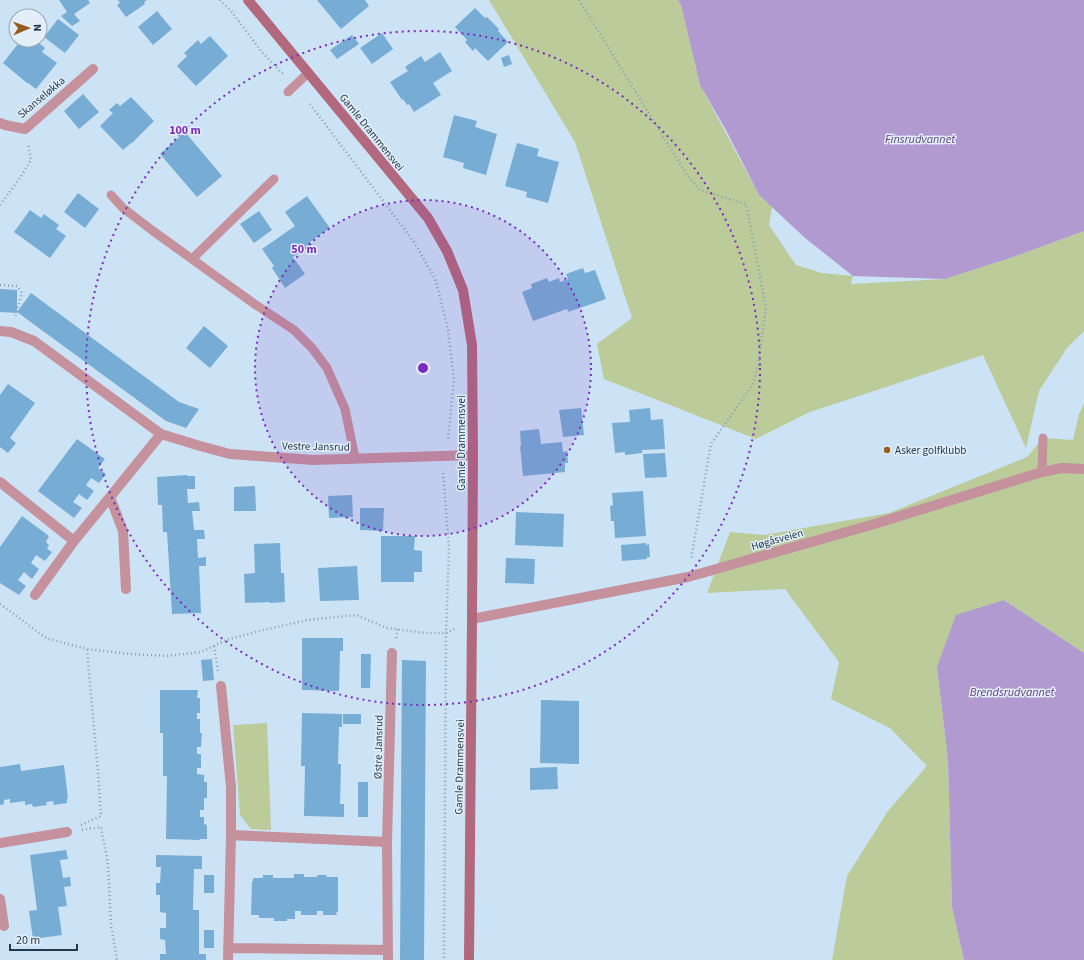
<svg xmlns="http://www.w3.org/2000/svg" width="1084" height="960" viewBox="0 0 1084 960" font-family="'Source Sans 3',sans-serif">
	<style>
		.green { fill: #bbcb99 }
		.water { fill: #b09ad0 }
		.building { fill: #77acd4 }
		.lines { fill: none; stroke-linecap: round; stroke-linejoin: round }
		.path { stroke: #89a0b3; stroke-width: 2.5; stroke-dasharray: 1 3; stroke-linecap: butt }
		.lane { stroke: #c4919d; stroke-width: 9 }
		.street { stroke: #c4919d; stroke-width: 10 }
		.secondary { stroke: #b2697d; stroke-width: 10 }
		.ring { fill: none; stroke: #7b2cbf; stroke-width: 2; stroke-dasharray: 2 4 }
		.poi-dot { fill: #985d1e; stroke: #e3eef8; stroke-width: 1.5 }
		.labels { text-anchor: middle; stroke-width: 3; stroke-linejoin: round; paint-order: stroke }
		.street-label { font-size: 11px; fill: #223a4d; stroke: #e3eef8 }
		.poi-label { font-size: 11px; fill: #223a4d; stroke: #e3eef8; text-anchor: start }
		.water-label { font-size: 12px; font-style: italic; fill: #5f4184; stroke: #e3eef8 }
		.centre { fill: #7b2cbf; stroke: #e3eef8; stroke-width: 2 }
		.ring-label { font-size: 12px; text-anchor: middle; font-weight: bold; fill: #7b2cbf; stroke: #e3eef8; stroke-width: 3; stroke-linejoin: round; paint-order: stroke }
	</style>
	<rect width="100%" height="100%" fill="#cce3f6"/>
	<path class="green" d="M489 0H678L681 5 700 85 759 195 772 207 769 225 796 265 822 273 853 276 851 284 945 279 1013 257 1084 231V331L1067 348 1039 391 1026 448 983 355 810 412 756 439 604 379 597 344 632 318 575 142Z
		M1084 403V653L1004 600 937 667 948 760 952 907 964 960H832L847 876 888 811 927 766 890 728 831 699 839 662 785 589 707 593 730 532 764 535 889 513 1027 457 1043 438 1073 440 1079 414Z
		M267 723 271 830 251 829 240 815 233 725Z"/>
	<path class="water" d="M678 0H1084V231L1013 257 945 279 853 276 805 238 759 195 727 132 700 85 681 5Z
		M1004 600 1084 653V960H964L952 907 948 760 937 667 956 615Z"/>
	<path class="building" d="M59 0H88L90 3 74 14 80 21 72 26 61 16 67 12Z
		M118 0H147L144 2 145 4 126 17 117 5 120 3Z
		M317 0H365L369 6 341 29Z
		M475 8 485 18 487 17 499 29 498 31 508 42 488 61 475 48 473 51 465 42 467 40 455 27Z
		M157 11 172 29 153 45 138 27Z
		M58 19 79 35 65 53 44 37Z
		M382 33 393 49 372 64 360 48Z
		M352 35 359 44 337 59 330 50Z
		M210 36 228 56 196 86 177 66 187 56 184 53 198 40 201 44Z
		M21 40H27L35 46 38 42 45 48 42 52 57 63 36 89 28 83H27L3 63Z
		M440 52 452 71 433 83 441 95 414 112 409 104 407 105 403 99 402 100 390 82 408 71 405 67 421 56 425 62Z
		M509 55 512 64 504 67 501 58Z
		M83 94 99 112 79 129 64 111Z
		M131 97 154 121 132 143H131L123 150 100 126 113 113 109 110 117 103 120 106Z
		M454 115 477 121 475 127 497 134 486 175 463 168 464 163 443 157Z
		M185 132 222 176 197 197 160 154Z
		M517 143 539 149 537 156 559 162 548 203 526 197 527 192 505 186Z
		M78 193 99 209 85 228 64 212Z
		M307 196 330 228 310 242 312 245 293 257 305 274 285 288 272 268 274 266 262 249 295 226 285 212Z
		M30 210 41 218 44 214 59 225 56 229 66 236 50 258 14 232Z
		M259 211 272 230 254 243 240 224Z
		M583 268 585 273 595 270 606 299 568 312 567 309 533 321 522 292 532 288 531 284 547 278 549 282 559 278 560 282 568 279 566 274Z
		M0 289 17 290V313L0 312Z
		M31 293 179 402 199 409 186 428 166 421 17 312Z
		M204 326 228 346 210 368 186 348Z
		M8 384 35 403 10 438 16 443 8 453 0 447V395Z
		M581 408 584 435 563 437 559 410Z
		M650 408 651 420 663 419 665 449 642 450V453L625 455V452L615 453 612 423 630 422 629 410Z
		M539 429 541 444 562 442 563 452 567 451 568 463H565V472L523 476 520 446H521L520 431Z
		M77 439 105 459 98 468 106 474 99 483 91 478 86 485 94 491 87 500 79 494 73 502 82 508 74 518 38 491Z
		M665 453 667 477 645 478 643 454Z
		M187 475V476H195V489H187L188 503 199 502 200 511H192L194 530H204L205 539H197L198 558 206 557V566H199L201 613 172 614 167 532H163L162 505H158L157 477Z
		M255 486 256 511H234V487Z
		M643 491 646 536 615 538 614 521H611L610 506 613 505 612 493Z
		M352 495 353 517 329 518 328 496Z
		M360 508H384L383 531 360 530Z
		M516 512 564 514 563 547 515 545Z
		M22 516 49 536 46 542 49 545 47 549 52 552 45 561 36 555 31 563 39 569 32 579 24 572 18 580 26 586 19 595 0 583V547Z
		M381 536H415L414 550 422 551V572H414V582H381Z
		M280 543 281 573H284L285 602 270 603V602L245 603 244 574 255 573 254 544Z
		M646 543V545L649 544 650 557H647V559L622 561 621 545Z
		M506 558 535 559 534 584 505 583Z
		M357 566 359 600 320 601 318 568Z
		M302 638H343V651H340L339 691 302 690Z
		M361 654H371L370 688H361Z
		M212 659 214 680 203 681 201 660Z
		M402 660 426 661 424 960H400Z
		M160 690H198L197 698H200V713H197V719H200V733H202L201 747H197V754H201V768H197V774L204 775V782H207V798H204V810H200V817H204V824L207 825V839H200V840L166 839 167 776H163V733H160Z
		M541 700 579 701V764L540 763Z
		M302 713 342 714V727H339L338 764H341L340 804H344V817L304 816 305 766H301Z
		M343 714H361V724H343Z
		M20 764 21 771 64 765 68 799H67V803L54 805 53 801 46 802 47 805 33 807 32 804 25 805V801L10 803V799L4 800V804L0 805V767Z
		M557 767 558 789 530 790V768Z
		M358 782H368V817H358Z
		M66 850 68 859 60 860 63 878 70 877 71 886 64 887 67 906 58 907 62 935 33 939 29 911 37 910 30 855Z
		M156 855 202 856V869H194L193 910H199V954H206V960H160V954H166L165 940 160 939V928H166V913L160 912V895H156V883H160L161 867H156Z
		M294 874H304V877H317V875H327L326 877H338V912H336L337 915H323V911H317V915H301V911H295V919H287V921H274V918H259V915H251L252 881H253V878H263V875H273V878H294Z
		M204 875H214V893H204Z
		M204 930H214V948H204Z"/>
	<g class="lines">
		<path class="path" d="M220 0 232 12 261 51 284 75
			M579 0 687 175 700 190 746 204 766 307 758 365 753 384 711 444 691 559
			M310 104 414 242 435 279 437 285 448 330 454 379 448 440
			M0 205 20 178 31 160 28 144
			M0 285 17 286 22 293 15 318
			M443 473 449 548 446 633 444 960
			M0 604 46 638 87 649 130 654 167 656 201 652 226 640 263 630 308 620 356 615 387 628 426 633H446L456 628
			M396 638 398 629
			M214 646 218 671
			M81 825 101 816 98 772 87 649
			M82 830 101 827 108 864 111 925 117 960"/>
		<path class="lane" d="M288 92 308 73
			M111 195 123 208 153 231 256 305 294 330 312 348 327 368 345 409 355 458
			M192 259 274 179
			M1042 472 1043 438"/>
		<path class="street" d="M0 123 5 125 25 129 93 69
			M0 331 11 332 34 341 161 434 200 446 230 454 313 460 473 455
			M0 482 74 541
			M110 497 123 531 126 589
			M35 595 74 541 110 497 161 434
			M472 619 688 577 871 525 1042 472 1062 468 1084 469
			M221 686 231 787V835L228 960
			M231 835 387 842
			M0 843 67 832
			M0 899 4 926
			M228 948 387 950
			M388 960 387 842 392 653"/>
		<path class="secondary" d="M248 0 428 218 447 251 463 290 472 345 473 455 472 619 469 960"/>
	</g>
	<circle cx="423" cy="368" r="168" fill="#7b2cbf" fill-opacity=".12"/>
	<g class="ring">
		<circle cx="423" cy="368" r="168"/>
		<circle cx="423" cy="368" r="337"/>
	</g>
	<circle class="poi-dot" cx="887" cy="450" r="4"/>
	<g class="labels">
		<g class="street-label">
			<text transform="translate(41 97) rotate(-40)" y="4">Skanseløkka</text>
			<text transform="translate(372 132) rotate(51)" y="4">Gamle Drammensvei</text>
			<text transform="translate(461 443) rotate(-90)" y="4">Gamle Drammensvei</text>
			<text transform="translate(316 446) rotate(1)" y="4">Vestre Jansrud</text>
			<text transform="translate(777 539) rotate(-16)" y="4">Høgåsveien</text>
			<text transform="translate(378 747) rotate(-89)" y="4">Østre Jansrud</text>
			<text transform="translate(459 767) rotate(-89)" y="4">Gamle Drammensvei</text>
		</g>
		<g class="poi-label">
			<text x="895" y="454">Asker golfklubb</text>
		</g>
		<g class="water-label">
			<text x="920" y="143">Finsrudvannet</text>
			<text x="1012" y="696">Brendsrudvannet</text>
		</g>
	</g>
	<circle cx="423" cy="368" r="6" class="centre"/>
	<g class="ring-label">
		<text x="185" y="134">100 m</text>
		<text x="304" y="253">50 m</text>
	</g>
	<g transform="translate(28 28) rotate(88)"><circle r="19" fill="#e3eef8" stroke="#96a6b4"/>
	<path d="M0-3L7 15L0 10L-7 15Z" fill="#985d1e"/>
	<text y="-6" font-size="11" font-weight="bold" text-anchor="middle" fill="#223a4d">N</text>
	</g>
	<path d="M10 944v6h67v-6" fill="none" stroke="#223a4d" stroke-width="2"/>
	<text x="16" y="944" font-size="12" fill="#223a4d" stroke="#e3eef8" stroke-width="3" paint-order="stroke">20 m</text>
</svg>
